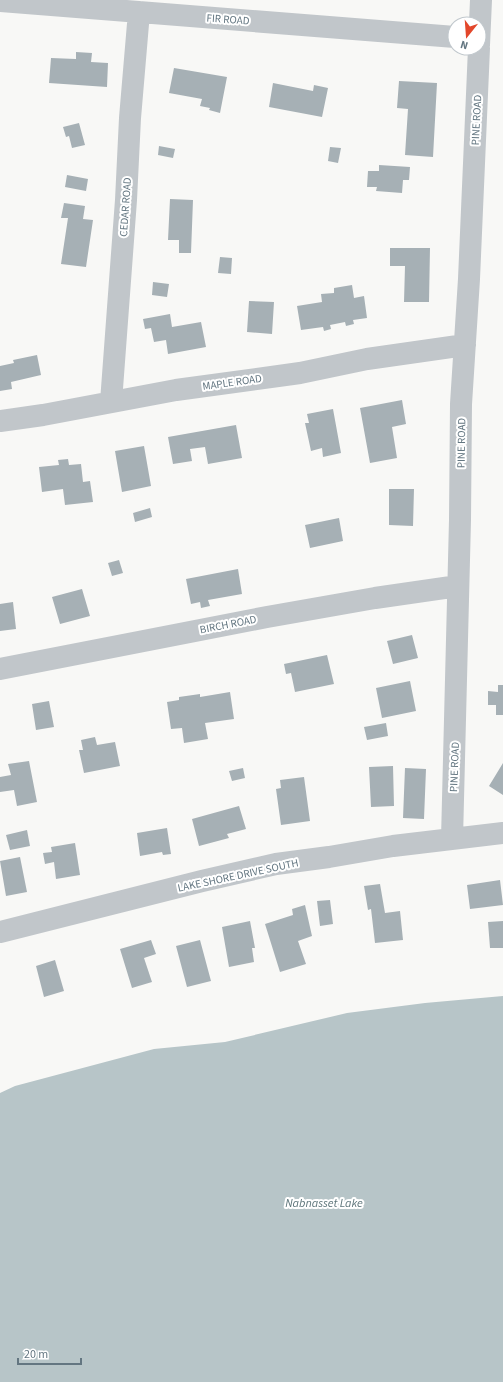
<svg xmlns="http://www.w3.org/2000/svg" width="503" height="1382" viewBox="0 0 503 1382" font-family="'Source Sans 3',sans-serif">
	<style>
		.water { fill: #b7c5c8 }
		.building { fill: #a6b0b5 }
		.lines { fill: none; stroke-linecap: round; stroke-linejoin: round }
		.street { stroke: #c1c6ca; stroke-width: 22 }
		.labels { text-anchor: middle; stroke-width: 4; stroke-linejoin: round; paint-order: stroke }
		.street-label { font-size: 11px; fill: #637681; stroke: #fff }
		.water-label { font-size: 12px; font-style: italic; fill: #5e767b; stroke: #fff }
	</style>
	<rect width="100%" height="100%" fill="#f8f8f6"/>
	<path class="water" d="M503 996V1382H0V1093L15 1086 154 1049 225 1042 347 1013 425 1003Z"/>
	<path class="building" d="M76 52 92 53 91 62 108 63 107 87 49 83 51 58 76 59Z
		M174 68 227 77 220 113 209 110 210 108 200 106 202 99 169 93Z
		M399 81 437 83 433 157 405 155 408 109 397 108Z
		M273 83 313 91 314 85 328 88 322 117 269 107Z
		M79 123 85 145 72 148 69 136 66 137 63 127Z
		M159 146 175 149 173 158 158 155Z
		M330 147 341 148 338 163 328 161Z
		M379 165 410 167 409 180H403L402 193 376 191 377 187H367L368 171H379Z
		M67 175 88 179 86 191 65 187Z
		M170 199 193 200 191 253H179V240H168Z
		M64 203 85 206 83 219 93 220 86 267 61 264 68 218H61Z
		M390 248H430L429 302H404L405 266H390Z
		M220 257 232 258 231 274 218 273Z
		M153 282 169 284 167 297 152 295Z
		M352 285 354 298 364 296 367 318 353 320 354 324 346 326 345 322 330 325 331 329 324 331 323 327 301 330 297 306 322 302 321 294 334 293V288Z
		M249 301 274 302 272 334 247 332Z
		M170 314 172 327 201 322 206 347 168 354 166 340 154 342 151 328 145 329 143 319Z
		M37 355 41 375 11 382 12 389 0 391V366L14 363 13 360Z
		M402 400 406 424 392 427 397 458 370 463 360 408Z
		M333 409 341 453 323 457 322 448 311 451 305 423H309L307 414Z
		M236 425 242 458 208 464 205 447 190 449 192 461 173 464 168 437Z
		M144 446 151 486 122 492 115 451Z
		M68 459 69 465 81 464 83 482 90 481 93 502 65 505 63 489 42 492 39 467 59 465 58 460Z
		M389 489H414L413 526 389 525Z
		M150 508 152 517 135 522 133 513Z
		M339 518 343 541 310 548 305 525Z
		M119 560 123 573 112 576 108 563Z
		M238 569 242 594 208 600 210 606 201 608 200 602 191 604 186 579Z
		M82 589 90 616 60 624 52 597Z
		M13 602 16 629 0 631V604Z
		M412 635 418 658 393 664 387 641Z
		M327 655 334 684 295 692 291 673 286 674 284 664Z
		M410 681 416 711 382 718 376 688Z
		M498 685H503V715H496V705H488V691L498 692Z
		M230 692 234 719 205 723 208 739 184 743 182 728 171 729 167 702 179 700V697L200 694V697Z
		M49 701 54 727 36 730 32 704Z
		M386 723 388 736 367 740 364 727Z
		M95 737 97 745 115 742 120 766 84 773 79 750H83L81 740Z
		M29 761 37 802 17 806 14 790 0 792V777L11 775 8 764Z
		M503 763V795L489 786Z
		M393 766 394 806 371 807 369 767Z
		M243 768 245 778 232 781 229 771Z
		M405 768 426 769 424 819 403 818Z
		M304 777 310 821 281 825 276 789 281 788 280 780Z
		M239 806 246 829 227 834 229 838 199 846 192 819Z
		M167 828 171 854 163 855 162 852 140 856 137 833Z
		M27 830 30 846 10 850 6 835Z
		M75 843 80 875 56 879 54 862 45 864 43 853 52 852 51 847Z
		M20 857 27 892 6 896 0 861Z
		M500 880 503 905 470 909 467 885Z
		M380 884 385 913 400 911 403 940 375 943 371 909 368 910 364 886Z
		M330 900 333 924 320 926 317 901Z
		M305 905 312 936 298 941 306 964 280 972 265 924 293 915 292 909Z
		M250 921 255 948H252L254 962 229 967 222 927Z
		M503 921V948H490L488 922Z
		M151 940 156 954 144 958 152 982 132 988 120 949Z
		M200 940 211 981 187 987 176 946Z
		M55 960 64 991 44 997 36 966Z"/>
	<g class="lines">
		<path class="street" d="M0 1 455 37
			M479 45 481 0
			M111 402 126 200 130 118 139 12
			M0 421 43 415 176 390 300 373 367 359 465 345
			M0 669 267 617 375 598 458 586
			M452 839 460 520 461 404 469 279 479 48
			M0 932 202 881 276 864 329 857 393 846 503 833"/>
	</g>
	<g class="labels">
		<g class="street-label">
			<text transform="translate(228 19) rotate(4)" y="4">FIR ROAD</text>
			<text transform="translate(476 120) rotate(-87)" y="4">PINE ROAD</text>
			<text transform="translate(125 207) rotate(-86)" y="4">CEDAR ROAD</text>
			<text transform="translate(232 382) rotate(-8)" y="4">MAPLE ROAD</text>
			<text transform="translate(461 443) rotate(-89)" y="4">PINE ROAD</text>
			<text transform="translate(228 624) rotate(-11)" y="4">BIRCH ROAD</text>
			<text transform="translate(454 767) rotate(-88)" y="4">PINE ROAD</text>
			<text transform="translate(238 875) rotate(-12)" y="4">LAKE SHORE DRIVE SOUTH</text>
		</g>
		<g class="water-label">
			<text x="324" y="1207">Nabnasset Lake</text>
		</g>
	</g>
	<g transform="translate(467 36) rotate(197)"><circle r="19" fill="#ffffff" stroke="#c1c8cd"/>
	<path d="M0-3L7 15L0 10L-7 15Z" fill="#e3472b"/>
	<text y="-6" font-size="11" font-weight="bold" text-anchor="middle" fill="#637681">N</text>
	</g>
	<path d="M18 1358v6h63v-6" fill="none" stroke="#637681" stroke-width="2"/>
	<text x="24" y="1358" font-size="12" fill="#637681" stroke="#ffffff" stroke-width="3" paint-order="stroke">20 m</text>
</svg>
